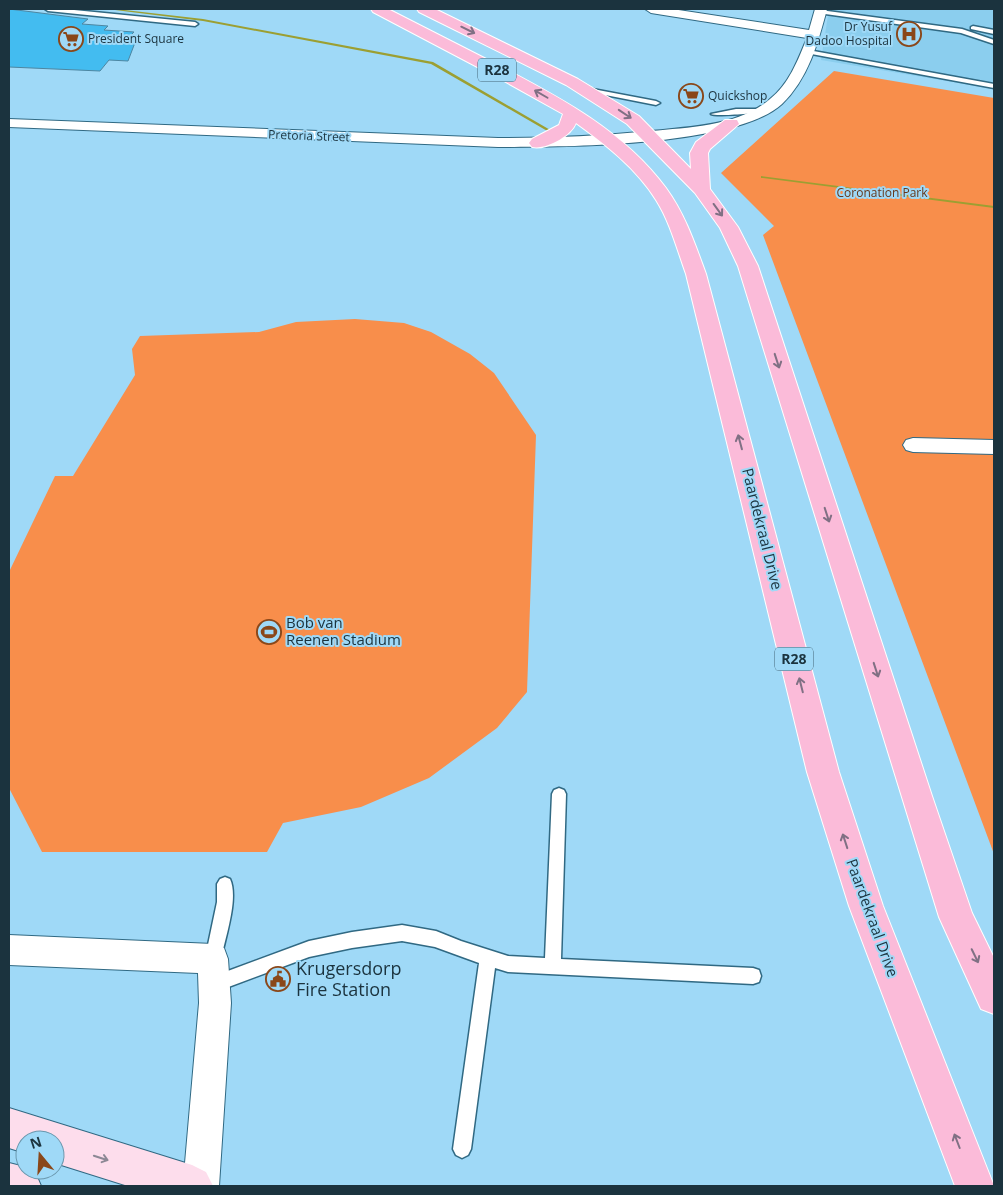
<svg xmlns="http://www.w3.org/2000/svg" width="1003" height="1195" viewBox="0 0 1003 1195" font-family="'Open Sans',sans-serif">
	<style>
		.built { fill: #8bceee }
		.green { fill: #f88e4b }
		.lines { fill: none; stroke-linecap: round; stroke-linejoin: round }
		.stream { fill: #9c9f32; fill-rule: evenodd }
		.building { fill: #43bcf0; stroke: #4d86a1 }
		.lane-casing { stroke: #306983; stroke-width: 3 }
		.street-casing { stroke: #306983; stroke-width: 2 }
		.secondary-casing { stroke: #306983; stroke-width: 2 }
		.primary-casing { stroke: #fff; stroke-width: 2 }
		.lane { fill: #fff; fill-rule: evenodd }
		.street { fill: #fff; fill-rule: evenodd }
		.secondary { fill: #fdddec; fill-rule: evenodd }
		.primary { fill: #fbbbd9; fill-rule: evenodd }
		.oneway { stroke: #807084 }
		.oneway2 { stroke: #8c8895 }
		.labels { text-anchor: middle; stroke-width: 4; stroke-linejoin: round; paint-order: stroke }
		.far-poi-label { font-size: 12px; fill: #1b333e; stroke: #9fd9f7; text-anchor: start }
		.far-street-label { font-size: 12px; fill: #1b333e; stroke: #9fd9f7 }
		.far-park-label { font-size: 12px; fill: #65371b; stroke: #9fd9f7 }
		.shield { fill: #9fd9f7; stroke: #436576; stroke-width: 1 }
		.shield-label { font-size: 14px; font-weight: bold; fill: #1b333e }
		.street-label { font-size: 15px; fill: #1b333e; stroke: #9fd9f7 }
		.poi-label { font-size: 15px; fill: #1b333e; stroke: #9fd9f7; text-anchor: start }
		.near-poi-label { font-size: 18px; fill: #1b333e; stroke: #9fd9f7; text-anchor: start }
	</style>
	<rect width="100%" height="100%" fill="#9fd9f7"/>
	<path class="built" d="M829 9H994V89L821 60Z"/>
	<path class="green" d="M834 71 994 98V854L763 235 774 226 721 173Z
		M355 319 404 323 431 332 470 354 494 373 536 435 527 692 497 728 429 778 361 807 283 823 267 852H42L9 788V572L55 476H73L135 375 132 349 140 336 259 332 296 322Z"/>
	<g class="lines">
		<path class="stream" d="M107 9H116L203 19 433 62 552 131 549 132 431 64 203 21Z
			M761 176 994 206V208L763 178H761Z"/>
	</g>
	<path class="building" d="M9 9 88 19 82 24 108 26 104 30 134 32 128 38 136 40 128 61 109 60 100 71 9 67Z"/>
	<g class="lines">
		<defs>
			<path id="lane" d="M45 9H64L195 22 198 24 195 26 48 11Z
				M820 10 962 29 994 40V44L961 33 818 13V11Z
				M973 26 994 30V34L971 29V27Z
				M808 50 994 84V88L806 53V51Z
				M582 87 656 101 660 103 656 105 585 91 581 89Z
				M736 109H762L766 111 762 113C753 113 715 117 711 114Z
				M559 788 564 790 566 794 561 959 753 968 759 970 761 976 759 982 753 984 508 972 495 968 471 1149 468 1155 462 1158 456 1155 453 1149 479 963 435 947 402 941 352 948 309 957 215 992 209 990 207 984 209 978 309 941 352 932 402 925 436 931 461 941 508 956 545 958 552 794 554 790Z
				M225 877 230 879C239 898 225 938 221 959L219 965 213 967 207 965 205 959 217 902V884L220 879Z"/>
			<path id="street" d="M645 9H672L809 30 815 9H827C818 43 808 79 782 104 735 147 563 147 498 147L9 127V119L498 138C549 138 600 136 651 131 691 127 738 126 770 99 789 84 798 60 807 38L651 13Z
				M913 438 994 440V454L913 452 906 450 903 445 906 440Z
				M9 935 213 944 224 948 228 959 231 1003 219 1186H183L199 1003 198 973 9 965Z"/>
			<path id="secondary" d="M9 1108 192 1165 206 1172 213 1186H128L55 1163V1140H25V1153L9 1148Z
				M9 1163 25 1167V1170L35 1172 41 1186H9Z"/>
			<path id="primary" d="M371 9H388C424 27 460 46 496 64 559 97 623 130 666 188 685 214 695 244 706 274L839 772 883 906 994 1186H955L849 906 807 772 686 274C677 249 670 222 656 200 636 168 605 144 576 123 571 136 546 150 532 147L529 143 532 139 559 125 563 114 504 81 373 12Z
				M417 9H435L578 79 639 116 691 169 690 153 696 142 725 120H737L739 124 710 149 708 153 710 189 738 227 758 266 932 796 972 913 994 958V1014L981 1009 939 917 738 266 720 228 695 193 627 124 566 85 419 12Z"/>
		</defs>
		<use href="#lane" class="lane-casing"/>
		<use href="#street" class="street-casing"/>
		<use href="#secondary" class="secondary-casing"/>
		<use href="#primary" class="primary-casing"/>
		<use href="#lane" class="lane"/>
		<use href="#street" class="street"/>
		<use href="#secondary" class="secondary"/>
		<use href="#primary" class="primary"/>
	</g>
	<defs><path id="oneway-shaft" d="M-6 0H5M1.5-3L5.5 0L1.5 3" fill="none" stroke-width="1.6" stroke-linecap="round" stroke-linejoin="round" transform="scale(1.25)"/></defs>
	<g class="oneway">
		<use href="#oneway-shaft" transform="translate(468 30) rotate(26)"/>
		<use href="#oneway-shaft" transform="translate(541 94) rotate(-150)"/>
		<use href="#oneway-shaft" transform="translate(625 114) rotate(34)"/>
		<use href="#oneway-shaft" transform="translate(718 210) rotate(54)"/>
		<use href="#oneway-shaft" transform="translate(777 361) rotate(72)"/>
		<use href="#oneway-shaft" transform="translate(740 442) rotate(-105)"/>
		<use href="#oneway-shaft" transform="translate(827 515) rotate(72)"/>
		<use href="#oneway-shaft" transform="translate(876 670) rotate(72)"/>
		<use href="#oneway-shaft" transform="translate(801 685) rotate(-104)"/>
		<use href="#oneway-shaft" transform="translate(845 841) rotate(-108)"/>
		<use href="#oneway-shaft" transform="translate(975 956) rotate(64)"/>
		<use href="#oneway-shaft" transform="translate(957 1141) rotate(-111)"/>
	</g>
	<use class="oneway2" href="#oneway-shaft" transform="translate(101 1158) rotate(18)"/>
	<defs>
		<symbol id="hospital-ring" viewBox="-11 -11 22 22"><circle r="9.5" fill="#9fd9f7" stroke="#8a4719" stroke-width="1.5"/><path d="M-5-5h3v3.5h4V-5h3V5h-3V1.5h-4V5h-3Z" fill="#8a4719"/></symbol>
		<symbol id="supermarket-ring" viewBox="-11 -11 22 22"><circle r="9.5" fill="#9fd9f7" stroke="#8a4719" stroke-width="1.5"/><path d="M-6-5.5h2.5l.6 2H6L4.5 2H-2.5L-4.4-4H-6ZM-1.5 3.2a1.3 1.3 0 1 0 .1 0ZM3 3.2a1.3 1.3 0 1 0 .1 0Z" fill="#8a4719"/></symbol>
		<symbol id="stadium-ring" viewBox="-11 -11 22 22"><circle r="9.5" fill="#9fd9f7" stroke="#8a4719" stroke-width="1.5"/><path d="M0-5a6.5 5 0 1 0 0 10a6.5 5 0 1 0 0-10ZM-3.5-1.8h7v3.6h-7Z" fill="#8a4719"/></symbol>
		<symbol id="civic-ring" viewBox="-11 -11 22 22"><circle r="9.5" fill="#9fd9f7" stroke="#8a4719" stroke-width="1.5"/><path d="M-.6-6.5H3V-4.5H.6V-3L4-1V1h2V6H-6V1h2V-1L-.6-3ZM-1.2 2.5V6h2.4V2.5Z" fill="#8a4719"/></symbol>
	</defs>
	<g fill-rule="evenodd">
		<use href="#hospital-ring" x="895" y="20" width="28" height="28"/>
		<use href="#supermarket-ring" x="57" y="25" width="28" height="28"/>
		<use href="#supermarket-ring" x="677" y="82" width="28" height="28"/>
		<use href="#stadium-ring" x="255" y="618" width="28" height="28"/>
		<use href="#civic-ring" x="264" y="965" width="28" height="28"/>
	</g>
	<g class="labels">
		<g class="far-poi-label">
			<text x="892" y="31" text-anchor="end">Dr Yusuf<tspan x="892" dy="14">Dadoo Hospital</tspan></text>
			<text x="88" y="43">President Square</text>
			<text x="708" y="100">Quickshop</text>
		</g>
		<g class="far-street-label">
			<text transform="translate(309 136) rotate(2)" y="4">Pretoria Street</text>
		</g>
		<g class="far-park-label">
			<text x="882" y="197">Coronation Park</text>
		</g>
		<g class="shield">
			<rect x="478" y="58.5" width="38" height="23" rx="4"/>
			<rect x="775" y="647.5" width="38" height="23" rx="4"/>
		</g>
		<g class="shield-label">
			<text x="497" y="75">R28</text>
			<text x="794" y="664">R28</text>
		</g>
		<g class="street-label">
			<text transform="translate(762 529) rotate(76)" y="5">Paardekraal Drive</text>
			<text transform="translate(872 918) rotate(70)" y="5">Paardekraal Drive</text>
		</g>
		<g class="poi-label">
			<text x="286" y="628">Bob van<tspan x="286" dy="17">Reenen Stadium</tspan></text>
		</g>
		<g class="near-poi-label">
			<text x="296" y="975">Krugersdorp<tspan x="296" dy="21">Fire Station</tspan></text>
		</g>
	</g>
	<rect width="1003" height="1195" fill="none" stroke="#1b333e" stroke-width="20"/>
	<g transform="translate(40 1155) rotate(342)"><circle r="24" fill="#9fd9f7" stroke="#6a97ad"/>
	<path d="M0-4L9 19L0 12L-9 19Z" fill="#8a4719"/>
	<text y="-8" font-size="14" font-weight="bold" text-anchor="middle" fill="#1b333e">N</text>
	</g>
</svg>
